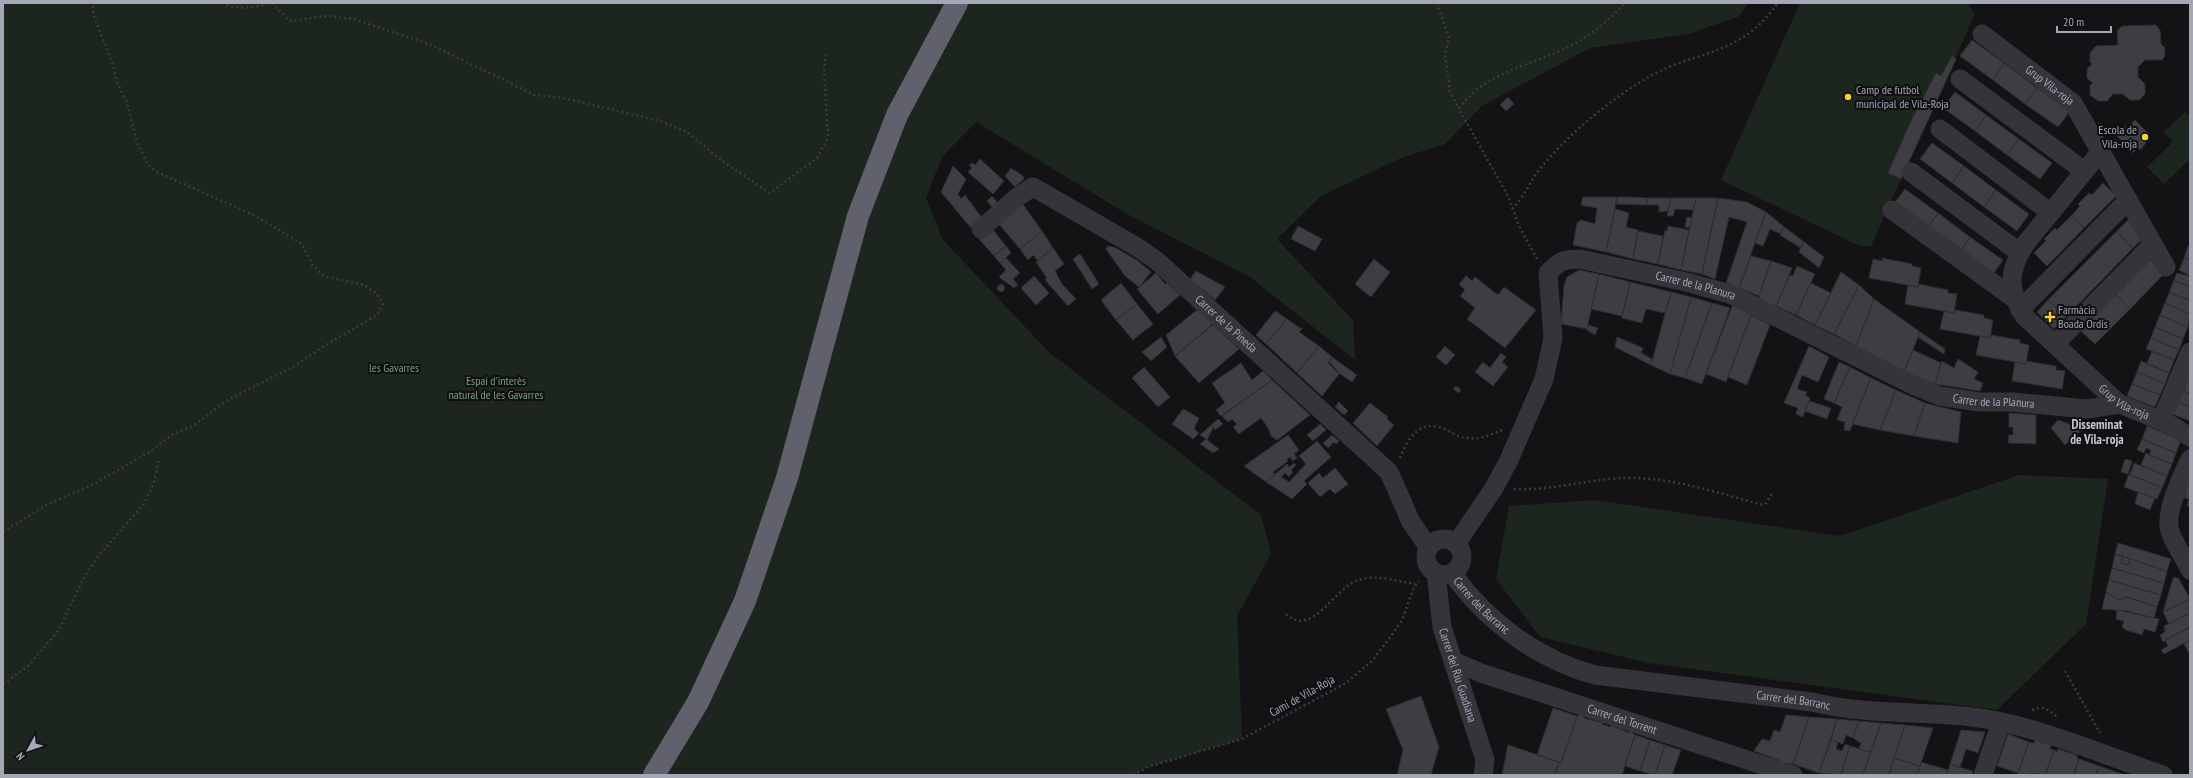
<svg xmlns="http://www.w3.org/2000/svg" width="2193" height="778" viewBox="0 0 2193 778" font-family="'PT Sans Narrow',sans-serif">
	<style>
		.green { fill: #1d251f }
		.building { fill: #3e3d42; stroke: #2e2d31 }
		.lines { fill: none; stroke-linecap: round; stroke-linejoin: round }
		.path { stroke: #3a3b41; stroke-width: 2.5; stroke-dasharray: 2 3; stroke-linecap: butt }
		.street { stroke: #34343a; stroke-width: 19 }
		.highway { stroke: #60616c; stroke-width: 22 }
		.poi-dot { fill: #fbd225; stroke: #0f0e10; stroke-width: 1.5 }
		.labels { text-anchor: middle; stroke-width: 4; stroke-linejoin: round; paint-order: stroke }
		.street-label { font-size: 12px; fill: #a4a7b6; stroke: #0f0e10 }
		.poi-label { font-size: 12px; fill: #a4a7b6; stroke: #0f0e10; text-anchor: start }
		.park-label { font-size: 12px; fill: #7aa282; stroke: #0f0e10 }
		.neighbourhood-label { font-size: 13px; font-weight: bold; fill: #c5c7d2; stroke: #0f0e10 }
	</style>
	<rect width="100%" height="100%" fill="#131315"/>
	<path class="green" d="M3 3H1749L1738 17 1688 34 1590 48 1482 106 1445 144 1401 158 1321 196 1277 239 1353 320 1355 360 1250 277 1127 214 976 122 942 157 926 198 943 240 1050 353 1261 515 1271 554 1237 616 1242 739 1148 767 1133 775H3Z
		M1800 3H1968L1975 14 1871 246H1860L1721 180Z
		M2185 112 2190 117V159L2164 184 2147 167 2173 142 2164 132Z
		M2019 475 2108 479 2086 624 1997 710 1649 663 1540 637 1496 579 1509 506 1594 500 1840 536Z"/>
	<path class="building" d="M2156 25 2160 30 2161 44 2165 48V55L2162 60H2145L2138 67V77L2145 84V94L2139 100H2130L2123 94H2113L2107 101H2098L2090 95V85L2093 83 2087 78V69L2092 64 2090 62V53L2096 46 2118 45 2117 31 2122 26Z
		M1972 40 2004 63 1993 80 1960 56Z
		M1952 56 1956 59 1901 179 1888 173 1911 121 1936 73 1941 76Z
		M2004 63 2037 88 2025 104 1993 80Z
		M2037 88 2070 111 2058 127 2025 104Z
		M1955 92 1986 115 1975 131 1943 108Z
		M1508 97 1514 104 1506 111 1500 105Z
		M1986 115 2019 139 2007 155 1975 131Z
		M2135 120 2149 134 2144 140 2146 143 2140 150 2137 148 2133 153 2117 136 2124 126 2127 128Z
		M2019 139 2052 163 2040 179 2007 155Z
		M1932 143 1964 166 1952 183 1920 159Z
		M980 159 1004 181 993 194 968 172 972 168 969 165 972 163 975 165Z
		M953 166 966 179 958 194 961 199 965 195 982 218 971 228 941 192Z
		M1964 166 1996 190 1984 207 1952 183Z
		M1011 168 1023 176 1024 179 1015 187 1005 176Z
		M2103 183 2116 196 2084 228 2072 215 2080 206 2078 204 2089 193 2092 195Z
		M1905 189 1938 213 1926 229 1893 205Z
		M1996 190 2029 214 2017 231 1984 207Z
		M992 196 998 203 993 208 987 201Z
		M1583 197H1617L1606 252 1573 245 1577 223 1581 220 1595 224 1597 208 1581 205Z
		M1617 197H1632L1648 198 1647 205 1616 204Z
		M1648 198H1671L1668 211 1659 212V205H1647Z
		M1671 198H1696L1693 210 1675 209 1673 216H1667Z
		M1696 198H1718L1702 274 1681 270Z
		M1718 198 1747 202 1766 212 1739 288 1726 283 1747 222 1729 217 1715 279 1702 274Z
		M1022 203 1042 231 1020 249 999 224Z
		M1615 209 1629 213 1626 227 1638 230 1633 259 1606 252Z
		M1766 212 1783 226 1781 234 1770 229 1763 246 1755 243Z
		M1938 213 1970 237 1959 253 1926 229Z
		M2072 215 2084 228 2047 266 2034 253 2046 241 2044 239 2055 228 2057 230Z
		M1687 217 1692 218 1690 228 1685 227Z
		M2128 220 2145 236 2133 248 2116 232Z
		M1298 226 1322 239 1315 251 1291 239Z
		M1668 226 1689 230 1681 270 1658 264 1665 230 1667 231Z
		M1783 226 1803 241 1801 248 1780 235Z
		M991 227 1006 246 994 256 978 238Z
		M1042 231 1053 248 1038 261 1033 255 1028 260 1020 249Z
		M1638 231 1663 236 1658 264 1633 259Z
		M2116 232 2133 248 2066 317 2048 300Z
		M1970 237 2003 260 1991 277 1959 253Z
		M1803 241 1824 257 1819 268 1799 252Z
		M1006 246 1011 253 1000 263 994 256Z
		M1108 246 1116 248 1138 261 1151 272 1139 287 1125 276 1106 249Z
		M2188 246H2190V260L2184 258Z
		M1053 248 1064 264 1055 271 1062 284 1076 299 1068 306 1045 280 1047 278 1036 262Z
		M1080 254 1099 284 1092 289 1073 259Z
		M1751 256 1771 261 1759 296 1739 288Z
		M1006 258 1020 273 1013 279 1018 285 1014 288 999 277 1006 270 1000 263Z
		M1882 258 1912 264V266L1921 268 1918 287 1869 278 1873 259 1882 261Z
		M2184 258 2190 260V276L2179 270Z
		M1374 259 1390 272 1371 297 1355 284Z
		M2151 260 2164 274 2130 309 2116 295 2127 284 2125 282Z
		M1771 261 1792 268 1777 305 1774 307 1760 299 1759 296Z
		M1797 266 1815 274 1796 315 1776 306 1790 275 1793 276Z
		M1579 270 1599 274 1587 329 1561 324 1564 286 1567 277Z
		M1196 271 1225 287 1215 300 1190 279Z
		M1841 272 1859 285 1834 334 1815 325Z
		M1156 273 1165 284 1167 283 1180 295 1158 314 1137 289Z
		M2177 273 2190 276V287L2174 280Z
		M1599 274 1630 282 1622 316 1591 309Z
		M1034 276 1049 293 1036 305 1021 288Z
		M1466 276 1472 281 1475 277 1498 295 1504 287 1536 310 1505 348 1467 319 1475 308 1460 296 1465 290 1459 284Z
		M2174 280 2190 287V300L2169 293Z
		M1630 282 1671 292 1665 313 1646 309 1642 323 1622 318Z
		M1121 283 1137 304 1116 320 1101 300Z
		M1811 283 1831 293 1815 325 1796 315Z
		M1918 284 1948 290V293L1957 294 1954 313 1905 304 1908 285 1918 287Z
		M997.5 288a3.5 3.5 0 1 1 7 0a3.5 3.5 0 1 1-7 0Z
		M1859 285 1874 299 1856 346 1834 334Z
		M1671 292 1691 297 1670 374 1651 365Z
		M2169 293 2190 300V314L2165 303Z
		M2116 295 2130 309 2095 344 2081 331 2093 319 2091 317Z
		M1691 297 1712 303 1685 378 1670 374Z
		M1874 299 1920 332 1904 372 1856 346Z
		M2048 300 2066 317 2054 329 2037 312Z
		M1712 303 1730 308 1702 384 1685 378Z
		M2165 303 2190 314 2188 327 2160 315Z
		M1137 304 1153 324 1133 340 1116 320Z
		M1733 304 1751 315 1726 382 1706 374Z
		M1198 309 1214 323 1175 356 1166 335Z
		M1955 310 1984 315V318L1993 320 1990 338 1940 329 1944 311 1954 313Z
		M1275 311 1287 319 1266 344 1256 335Z
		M1751 315 1770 325 1747 385 1728 377Z
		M2160 315 2188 327 2183 339 2155 327Z
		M1287 319 1300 328H1303L1299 332 1319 346 1297 373 1266 344Z
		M1213 325 1239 349 1199 383 1175 356Z
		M1588 325 1598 328 1595 335 1587 330Z
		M2155 327 2183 339 2179 350 2151 338Z
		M1920 332 1945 349 1944 354 1918 337Z
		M1991 335 2020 340V343L2029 345 2026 364 1976 355 1980 336 1990 338Z
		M1161 337 1167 347 1151 361 1142 352Z
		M1617 337 1643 348 1641 353 1652 359 1651 365 1615 347Z
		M2151 338 2179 350 2174 360 2146 349Z
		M1319 346 1332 357 1328 363 1339 374 1322 396 1297 373Z
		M1445 346 1455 355 1446 365 1436 357Z
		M1809 346 1829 357 1818 382 1802 375 1797 389 1807 392 1805 395 1810 398 1803 417 1796 414 1798 408 1784 403Z
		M1913 350 1941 363 1935 384 1904 372Z
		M2152 351 2174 360 2169 373 2147 363Z
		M1501 353 1506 357 1502 362 1508 367 1493 386 1475 372 1483 362 1490 368Z
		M1332 357 1357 375 1352 382 1339 373 1329 361Z
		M1958 359 1978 372 1974 379 1983 383 1980 391 1935 384 1942 361 1954 368Z
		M2026 361 2056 366V370L2065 371 2062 389 2012 381 2015 362 2026 364Z
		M2141 361 2169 373 2165 384 2137 372Z
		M1839 362 1850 367 1834 403 1824 399Z
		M1241 363 1252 380 1263 371 1272 380 1221 416 1216 410 1225 403 1212 383Z
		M1144 367 1170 397 1158 407 1132 378Z
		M1850 367 1871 378 1850 431 1844 430 1845 422 1837 420 1842 407 1834 403Z
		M2137 372 2165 384 2160 395 2132 384Z
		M1871 378 1896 390 1880 430 1852 424Z
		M2184 378 2190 380V394L2179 389Z
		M1272 380 1310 415 1277 440 1271 436 1268 428 1261 418 1239 434 1233 427 1237 424 1232 419 1228 422 1222 416Z
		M2132 384 2160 395 2155 407 2127 396Z
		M1456 386 1461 390 1459 393 1453 389Z
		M2179 389 2190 394V407L2175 401Z
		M1896 390 1925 403 1914 436 1880 430Z
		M1809 401 1831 408 1827 419 1805 411Z
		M2175 401 2190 407V421L2170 413Z
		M1339 402 1348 411 1344 415 1335 407Z
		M1370 403 1388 417 1387 419 1394 425 1377 446 1353 423Z
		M1925 403 1961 412 1958 443 1914 436Z
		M1183 409 1199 418 1194 429 1199 433 1193 439 1172 424Z
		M2009 413 2036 415V444L2008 443 2009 435H2013V427H2009Z
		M1218 419 1223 424 1215 430 1211 425Z
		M2058 420 2083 429 2065 445 2051 428Z
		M1320 424 1326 430 1313 441 1307 435Z
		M1211 425 1213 428 1207 440 1219 449 1213 453 1200 444 1206 439 1200 435Z
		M2147 426 2181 440 2176 453 2142 439Z
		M1288 435 1299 450 1294 454 1297 458 1293 461 1290 457 1286 460 1288 461 1273 472 1275 475 1266 482 1244 466Z
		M1332 435 1339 441 1336 444 1334 442 1328 448 1323 443Z
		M2142 439 2176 453 2172 464 2149 455 2151 450 2146 448 2144 453 2137 450Z
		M1317 441 1331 457 1304 481 1307 484 1292 499 1266 482 1287 464 1289 467 1294 463 1296 465 1291 470 1293 472 1289 477 1285 473 1281 477 1289 482 1306 464 1299 456Z
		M2146 453 2172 464 2167 476 2141 465Z
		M2125 459 2132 461 2128 474 2121 472Z
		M2134 463 2167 476 2162 488 2130 475Z
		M1335 468 1348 484 1335 494 1330 489 1320 497 1308 483 1319 473 1323 478Z
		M2129 474 2162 488 2157 499 2124 487Z
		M2190 478V507L2187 506 2189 499 2184 498Z
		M2138 492 2155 498 2150 510 2135 504Z
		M2118 543 2171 559 2167 571 2115 554Z
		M2115 554 2123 556 2121 563 2128 565 2130 559 2167 571 2164 583 2112 568Z
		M2123 556 2130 559 2128 565 2121 563Z
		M2112 568 2164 583 2161 595 2109 580Z
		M2175 577 2179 579 2190 599 2163 612 2173 578Z
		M2109 580 2161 595 2157 607 2127 597 2119 600 2106 592Z
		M2106 592 2119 600 2127 597 2157 607 2154 618 2127 611 2102 609Z
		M2190 599V613L2169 624 2163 612Z
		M2117 610 2159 619 2155 632 2144 629 2142 635 2126 630 2122 627 2124 621 2116 619Z
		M2190 613V627L2163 642 2160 635 2165 632 2164 626Z
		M2190 627V640L2164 654 2161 650 2168 646 2165 640Z
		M2190 640V655L2184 644Z
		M1421 696 1439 747 1431 775H1397L1403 750 1386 709Z
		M1553 708 1577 716 1561 763 1537 755Z
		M1581 715 1585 717 1584 718 1603 723 1602 724 1610 727 1611 725 1629 733V731L1635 735 1622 775H1555L1559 762 1561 763 1577 716Z
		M1786 715 1809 717 1793 764 1780 762 1779 760 1754 751 1762 739 1770 741 1774 730 1780 732Z
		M1809 717 1837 719 1819 773 1793 764Z
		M1837 719 1859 721 1853 738 1846 735 1843 744 1831 740Z
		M1859 721 1881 723 1871 751 1869 752 1859 749 1861 743 1853 738Z
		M1881 723 1905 725 1889 775H1863Z
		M1905 725 1933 728 1920 766 1894 758Z
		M1961 730 1985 732 1978 753 1966 749 1960 768 1950 764Z
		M2008 734 2029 742 2018 773 1997 766Z
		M1635 735 1650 740 1640 771 1625 766Z
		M1650 740 1665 745 1655 775 1640 771Z
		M1831 740 1838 742 1836 749 1842 751 1845 744 1850 746 1841 775 1819 773Z
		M2035 740 2051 745 2050 749 2054 750 2045 775 2031 773V775H2017L2029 742 2034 743Z
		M1508 745 1559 762 1555 775H1502Z
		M1665 745 1681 750 1672 775H1655Z
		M1850 746 1869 752 1871 751 1863 775H1841Z
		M2058 749 2077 755V758L2079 759 2074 775H2045L2054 750 2057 752Z
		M1894 758 1920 766 1917 775H1889Z
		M2079 759 2099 766 2096 775H2074Z
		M1921 762 1948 770 1947 775H1917Z
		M1950 764 1972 771 1973 775H1947Z
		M2099 766 2125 775H2096Z"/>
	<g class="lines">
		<path class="path" d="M222 3C235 10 255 8 269 3
			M272 3 290 21 327 16 353 19 429 44 535 95 564 98 660 121 687 132 725 163 770 193 817 158 828 137 824 71 826 53
			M1437 3 1449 38 1445 54 1450 92 1459 109
			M1512 209C1525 196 1527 187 1536 174 1555 148 1591 116 1618 97 1636 84 1655 72 1676 64 1721 49 1748 44 1778 3
			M1537 259 1519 226 1508 196 1459 109C1482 75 1526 66 1562 50 1585 40 1608 22 1625 3
			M1400 458C1406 443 1417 421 1438 427 1448 429 1456 437 1466 438 1479 440 1491 435 1502 430
			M1514 489C1551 491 1588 479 1626 478 1672 477 1718 493 1763 505L1766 503 1773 492
			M3 532 48 504 94 484 151 451 173 434 193 426 229 399 293 367 321 348 377 315 383 304 377 294 364 285 324 276 313 266 302 244 254 215 157 172 148 165 137 142 127 103 117 82 113 65 93 14V3
			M1286 614C1312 639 1334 588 1358 580 1376 574 1396 581 1415 584
			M2065 671 2100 733
			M3 684 28 666 58 631 85 576 100 554 144 504 154 482 159 458
			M2032 710C2043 705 2049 710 2057 717
			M1133 775 1148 767 1242 739 1346 683 1372 661 1389 639 1402 620 1414 587 1419 581"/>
		<g class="street">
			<path id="s1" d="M1982 34 2073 103 2166 267"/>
			<path d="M1960 79 2084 171"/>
			<path d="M1940 129 2051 213"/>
			<path id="s2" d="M2101 151 2026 243C2008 271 2007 288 2024 316L2114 399 2120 404 2171 425 2190 437"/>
			<path d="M1911 172 2020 253"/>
			<path d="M1892 210 2015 299"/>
			<path id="s3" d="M981 229 1016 198 1033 187 1137 247 1157 261 1389 472 1411 522 1429 548"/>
			<path d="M2020 310 2128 200"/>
			<path d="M2055 344 2153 244"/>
			<path d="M2161 421 2190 352"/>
			<path d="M2190 459C2182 476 2164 513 2170 531 2174 544 2184 557 2190 570"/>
			<circle cx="1444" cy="557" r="18"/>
			<path id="s4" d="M1456 544 1494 488 1509 460 1544 379 1553 338 1548 273C1559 261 1564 259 1580 259L1686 282 1730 294 1915 386 1940 396 1979 402H2012L2087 409 2120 404"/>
			<path id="s5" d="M1436 573 1442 627 1485 760 1483 775"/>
			<path id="s6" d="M1452 573C1487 622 1537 659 1595 675L1812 702C1864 715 1919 711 1972 717 2034 724 2102 755 2163 775"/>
			<path id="s7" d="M1453 661 1481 673 1793 775"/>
			<path d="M1983 775 2001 722"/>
		</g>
		<path class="highway" d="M654 775 698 702 745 601 787 478 858 216 897 115 957 3"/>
	</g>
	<g class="poi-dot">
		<circle cx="1848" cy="97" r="4"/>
		<circle cx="2145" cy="137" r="4"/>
		<path d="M2048 311h4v4h4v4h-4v4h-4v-4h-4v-4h4z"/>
	</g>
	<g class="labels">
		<g class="street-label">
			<text dy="4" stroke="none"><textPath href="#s1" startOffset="85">Grup Vila-roja</textPath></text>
			<text dy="4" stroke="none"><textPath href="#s4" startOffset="450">Carrer de la Planura</textPath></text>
			<text dy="4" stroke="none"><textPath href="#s3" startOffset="305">Carrer de la Pineda</textPath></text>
			<text dy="4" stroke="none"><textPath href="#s4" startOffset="773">Carrer de la Planura</textPath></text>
			<text dy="4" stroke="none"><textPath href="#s2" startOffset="330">Grup Vila-roja</textPath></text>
			<text dy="4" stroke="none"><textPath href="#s6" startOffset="44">Carrer del Barranc</textPath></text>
			<text dy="4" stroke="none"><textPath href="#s5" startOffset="105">Carrer del Riu Guadiana</textPath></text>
			<text transform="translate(1302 696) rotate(-29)" y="4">Camí de Vila-Roja</text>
			<text dy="4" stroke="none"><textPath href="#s6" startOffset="379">Carrer del Barranc</textPath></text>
			<text dy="4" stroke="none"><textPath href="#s7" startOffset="179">Carrer del Torrent</textPath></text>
		</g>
		<g class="poi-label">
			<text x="1856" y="94">Camp de futbol<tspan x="1856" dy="14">municipal de Vila-Roja</tspan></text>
			<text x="2137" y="134" text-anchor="end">Escola de<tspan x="2137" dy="14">Vila-roja</tspan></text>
			<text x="2058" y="314">Farmàcia<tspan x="2058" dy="14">Boada Ordis</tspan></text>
		</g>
		<g class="park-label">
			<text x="394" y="372">les Gavarres</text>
			<text x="496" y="385">Espai d'interès<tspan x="496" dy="14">natural de les Gavarres</tspan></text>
		</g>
		<g class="neighbourhood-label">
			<text x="2097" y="429">Disseminat<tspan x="2097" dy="15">de Vila-roja</tspan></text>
		</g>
	</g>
	<rect width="2193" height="778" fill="none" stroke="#a4a7b6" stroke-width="8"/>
	<g transform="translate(28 750) rotate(230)" stroke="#0f0e10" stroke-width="3" paint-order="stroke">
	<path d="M0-3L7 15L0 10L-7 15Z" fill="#a4a7b6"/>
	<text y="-6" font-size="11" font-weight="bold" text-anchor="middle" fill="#a4a7b6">N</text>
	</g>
	<path d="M2057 26v6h54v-6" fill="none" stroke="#a4a7b6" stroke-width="2"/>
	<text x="2063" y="26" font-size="12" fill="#a4a7b6" stroke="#0f0e10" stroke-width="3" paint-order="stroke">20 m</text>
</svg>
